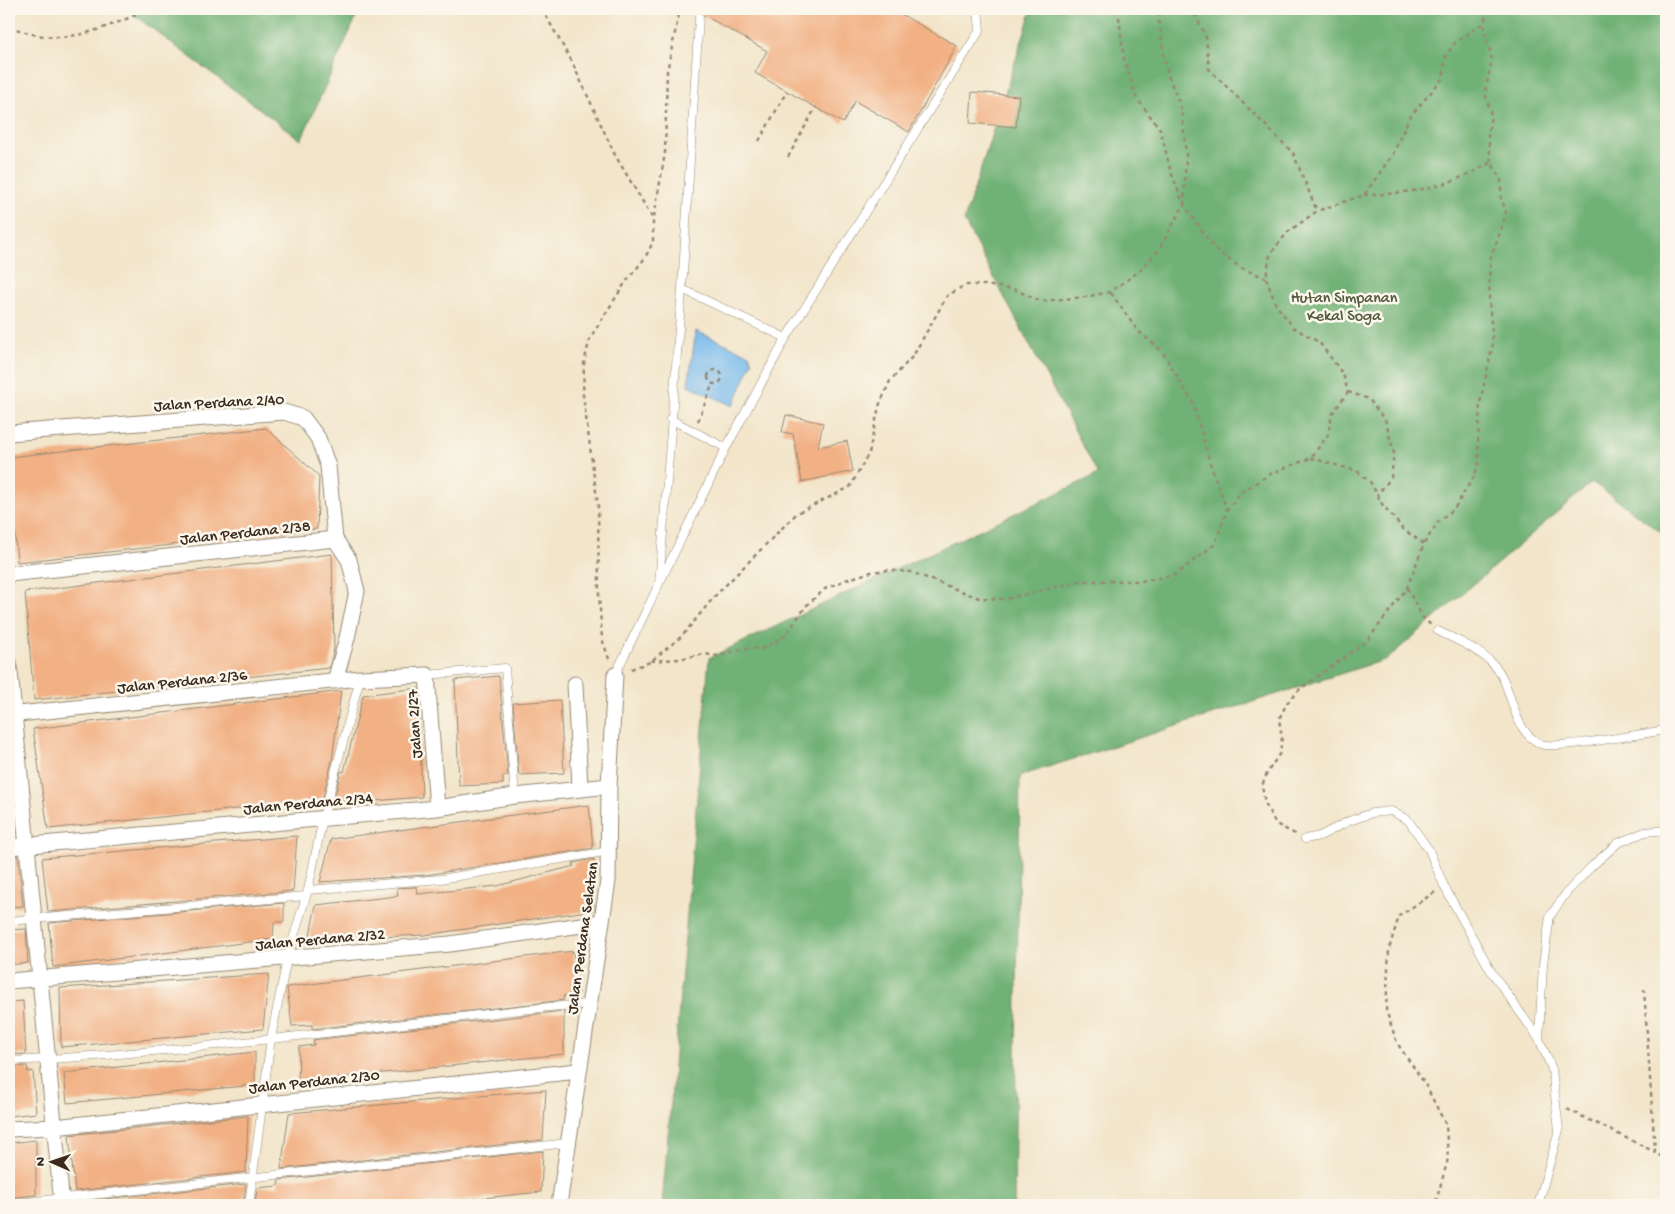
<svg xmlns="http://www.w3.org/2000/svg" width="1675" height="1214" viewBox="0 0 1675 1214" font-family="'Gochi Hand',sans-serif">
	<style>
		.forest { fill: #6fb174; stroke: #556e49 }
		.water { fill: #76b9ec; stroke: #587285 }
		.building { fill: #f2b184 }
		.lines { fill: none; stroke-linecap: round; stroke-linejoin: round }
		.lane-casing { stroke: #968874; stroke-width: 9 }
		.street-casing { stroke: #968874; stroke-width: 17 }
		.path { stroke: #968874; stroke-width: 2.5; stroke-dasharray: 4 4; stroke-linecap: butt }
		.lane { stroke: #fff; stroke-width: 8 }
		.street { stroke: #fff; stroke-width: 15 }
		.labels { text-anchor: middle; stroke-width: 5; stroke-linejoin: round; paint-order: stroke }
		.park-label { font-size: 16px; fill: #535b3e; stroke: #fbf7ec }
		.street-label { font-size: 16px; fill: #3b2a1e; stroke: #fbf7ec }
	</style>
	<rect width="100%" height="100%" fill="#fbf7ec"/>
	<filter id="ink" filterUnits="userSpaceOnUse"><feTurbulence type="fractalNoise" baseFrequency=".02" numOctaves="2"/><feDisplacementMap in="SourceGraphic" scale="10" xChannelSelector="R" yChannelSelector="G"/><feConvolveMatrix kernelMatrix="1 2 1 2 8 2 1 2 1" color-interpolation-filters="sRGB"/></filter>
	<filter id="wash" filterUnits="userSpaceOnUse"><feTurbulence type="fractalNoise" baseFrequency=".0096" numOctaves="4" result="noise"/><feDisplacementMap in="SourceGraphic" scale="20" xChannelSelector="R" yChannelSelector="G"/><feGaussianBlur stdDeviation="1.12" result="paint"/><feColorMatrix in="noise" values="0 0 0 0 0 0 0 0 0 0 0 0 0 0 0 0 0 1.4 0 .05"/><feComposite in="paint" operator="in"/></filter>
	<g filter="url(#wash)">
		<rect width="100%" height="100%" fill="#f2e5ca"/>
		<path class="forest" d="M126 9H360L301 140Z
			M1032 9H1666V536L1592 482 1387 659 1020 776 1014 1205H662L709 658 1098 474 964 221Z"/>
		<path class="water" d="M696 331 749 354 752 362 733 406 688 385Z"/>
		<g id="blocks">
			<path class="building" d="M693 9H892L957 46 909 132 855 101 843 123 755 73 767 51Z
				M972 92 1019 96 1016 127 970 123Z
				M786 415 823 423 818 447 847 441 853 471 802 482 793 434 782 432Z
				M266 428 319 476 317 529 17 562 9 457Z
				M332 554 334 649 329 668 34 700 25 592Z
				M499 676 508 776H503V784L459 786 455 680Z
				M418 688 422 797 336 804 338 799H334L341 771 344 772 363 695Z
				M341 691 332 761 322 800 48 829 33 729Z
				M560 700 564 773 519 775 513 703Z
				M589 805 593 848 426 875 320 882 331 839Z
				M297 836 293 891 48 912 42 858Z
				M9 856H18L23 906 9 907Z
				M594 859V910L425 935 309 940 316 905 398 896 397 888 417 887 418 894 497 886 574 866 573 863Z
				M284 903V922H274L273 939 53 967 49 923Z
				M26 929 28 963 9 965V930Z
				M573 951 579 994 563 996 564 1000 312 1029V1025L292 1026 287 987Z
				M269 974 263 1029 61 1047 60 988Z
				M23 1001 26 1054 9 1055V1002Z
				M564 1011V1054L298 1082 299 1047 314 1045 313 1040Z
				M255 1052V1085L67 1103 64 1073Z
				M27 1066 28 1072 33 1071 36 1113 9 1116V1067Z
				M546 1090 543 1140 281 1169 289 1113Z
				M248 1116 246 1172 75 1191 69 1135Z
				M36 1140V1195L9 1198V1143Z
				M543 1151 541 1192 416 1205H255L257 1188 278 1186 279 1180Z
				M246 1184 243 1205H76V1202Z"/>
		</g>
	</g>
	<g filter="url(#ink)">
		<use href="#blocks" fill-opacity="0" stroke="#968874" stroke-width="1"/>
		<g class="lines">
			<defs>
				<path id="lane" d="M682 289 786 338
					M670 419 726 448
					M661 580 726 448 786 338 980 30 978 9
					M1438 631C1457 640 1478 649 1493 664 1515 686 1509 730 1541 744 1556 750 1645 733 1666 730
					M427 675 505 668 515 796
					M615 675 659 584 682 289 699 17
					M1305 839 1320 836 1349 821 1372 813 1391 811 1408 820 1429 850 1444 886 1491 971 1539 1039 1552 1069 1559 1130 1538 1205
					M308 890 441 879 610 851
					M9 921 306 896
					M1539 1039 1543 964 1550 916 1567 892 1593 865 1618 843 1645 832 1666 830
					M9 1061C143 1055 279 1038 413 1023 472 1016 530 1007 590 1004
					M9 1204 568 1143
					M249 1205 271 1038 287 959 308 890 323 818 360 678"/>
				<path id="street" d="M9 433 284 412 303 418 318 438 328 466 335 539 349 560 357 591 347 638 335 681
					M9 574 335 539
					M9 662 62 1205
					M575 684 580 788
					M9 715 360 678 427 675 437 808
					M9 847 437 808 515 796 609 786
					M9 981 450 944 602 922
					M9 1129 54 1127 578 1071
					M559 1205 608 881 609 786 615 675"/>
			</defs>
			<use href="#lane" class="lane-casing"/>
			<use href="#street" class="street-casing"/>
			<path class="path" d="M542 9 571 60 615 155 653 219V242L645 258 625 283 590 338 584 363 583 395 598 506 599 594 602 639 609 659
				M1118 9 1124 59 1136 97 1160 129 1171 172 1184 205 1215 249 1241 268 1266 278
				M1189 9 1194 12 1206 37 1209 69 1293 153 1317 211
				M9 26C50 44 80 38 121 21 130 18 139 11 149 9
				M759 141 787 91
				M788 157 816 107
				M1364 195C1413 193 1448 188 1491 162
				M654 217 665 153 667 71 680 9
				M1111 293 1137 330 1162 351 1193 403 1211 466 1227 510
				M708 377a7 7 0 1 1 14 0a7 7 0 1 1-14 0Z
				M1348 392 1369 399 1386 422 1394 454 1391 478 1377 495
				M698 421 713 383
				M1311 458 1357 471 1371 483 1382 504 1403 529 1424 544
				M1407 588 1423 618 1431 625
				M651 661 679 659 704 654 718 656 746 648 762 649 785 636 807 605 825 589 845 580 871 572 888 570 911 572 979 598 1006 599 1080 581H1141L1175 575 1215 544 1227 510 1241 492 1272 473 1311 458 1328 435 1332 414 1348 392 1343 374 1319 342 1294 328 1276 305 1266 278 1270 254 1288 232 1317 211 1364 195 1393 154 1409 118 1443 78 1446 56 1454 44 1483 23 1490 9
				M631 669 650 662 682 636 714 597 796 514 850 487 869 453 879 406 890 381 913 356 947 296 965 285H985L1013 289 1041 301 1085 297 1110 292 1138 272 1158 251 1184 205 1186 153 1181 107 1169 78 1165 63 1159 21 1160 9
				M1295 834 1276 824 1265 803 1262 786 1267 773 1280 753 1282 738 1279 719 1287 703 1300 689 1367 641 1407 588 1424 544 1438 522 1454 509 1475 475 1479 462 1478 444 1480 403 1493 344 1489 301 1490 260 1501 230 1506 211 1501 198V180L1491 162 1488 135 1491 115 1485 92 1492 60 1483 23
				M1435 892 1399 916 1389 949 1386 1010 1397 1043 1425 1084 1446 1125 1448 1159 1435 1205
				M1644 989 1655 1152 1666 1160
				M1567 1109 1655 1152"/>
			<use href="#lane" class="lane"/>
			<use href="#street" class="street"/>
		</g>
	</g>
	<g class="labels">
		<g class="park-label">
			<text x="1344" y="302">Hutan Simpanan<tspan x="1344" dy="18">Kekal Soga</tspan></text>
		</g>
		<g class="street-label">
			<text transform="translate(219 401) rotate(-3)" y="6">Jalan Perdana 2/40</text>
			<text transform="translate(245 531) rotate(-6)" y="6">Jalan Perdana 2/38</text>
			<text transform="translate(182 680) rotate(-6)" y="6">Jalan Perdana 2/36</text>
			<text transform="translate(413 724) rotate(-94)" y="6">Jalan 2/27</text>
			<text transform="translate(308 802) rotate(-5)" y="6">Jalan Perdana 2/34</text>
			<text transform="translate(320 938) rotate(-5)" y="6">Jalan Perdana 2/32</text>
			<text transform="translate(581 938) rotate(-82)" y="6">Jalan Perdana Selatan</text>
			<text transform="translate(314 1080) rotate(-6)" y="6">Jalan Perdana 2/30</text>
		</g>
	</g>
	<rect width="1675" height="1214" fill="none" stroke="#fbf7ec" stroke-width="30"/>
	<g transform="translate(52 1162) rotate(272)" stroke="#fbf7ec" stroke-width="4" paint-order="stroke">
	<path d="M0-4L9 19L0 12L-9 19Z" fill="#3b2a1e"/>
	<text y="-8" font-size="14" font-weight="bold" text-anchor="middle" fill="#3b2a1e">N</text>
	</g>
</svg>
